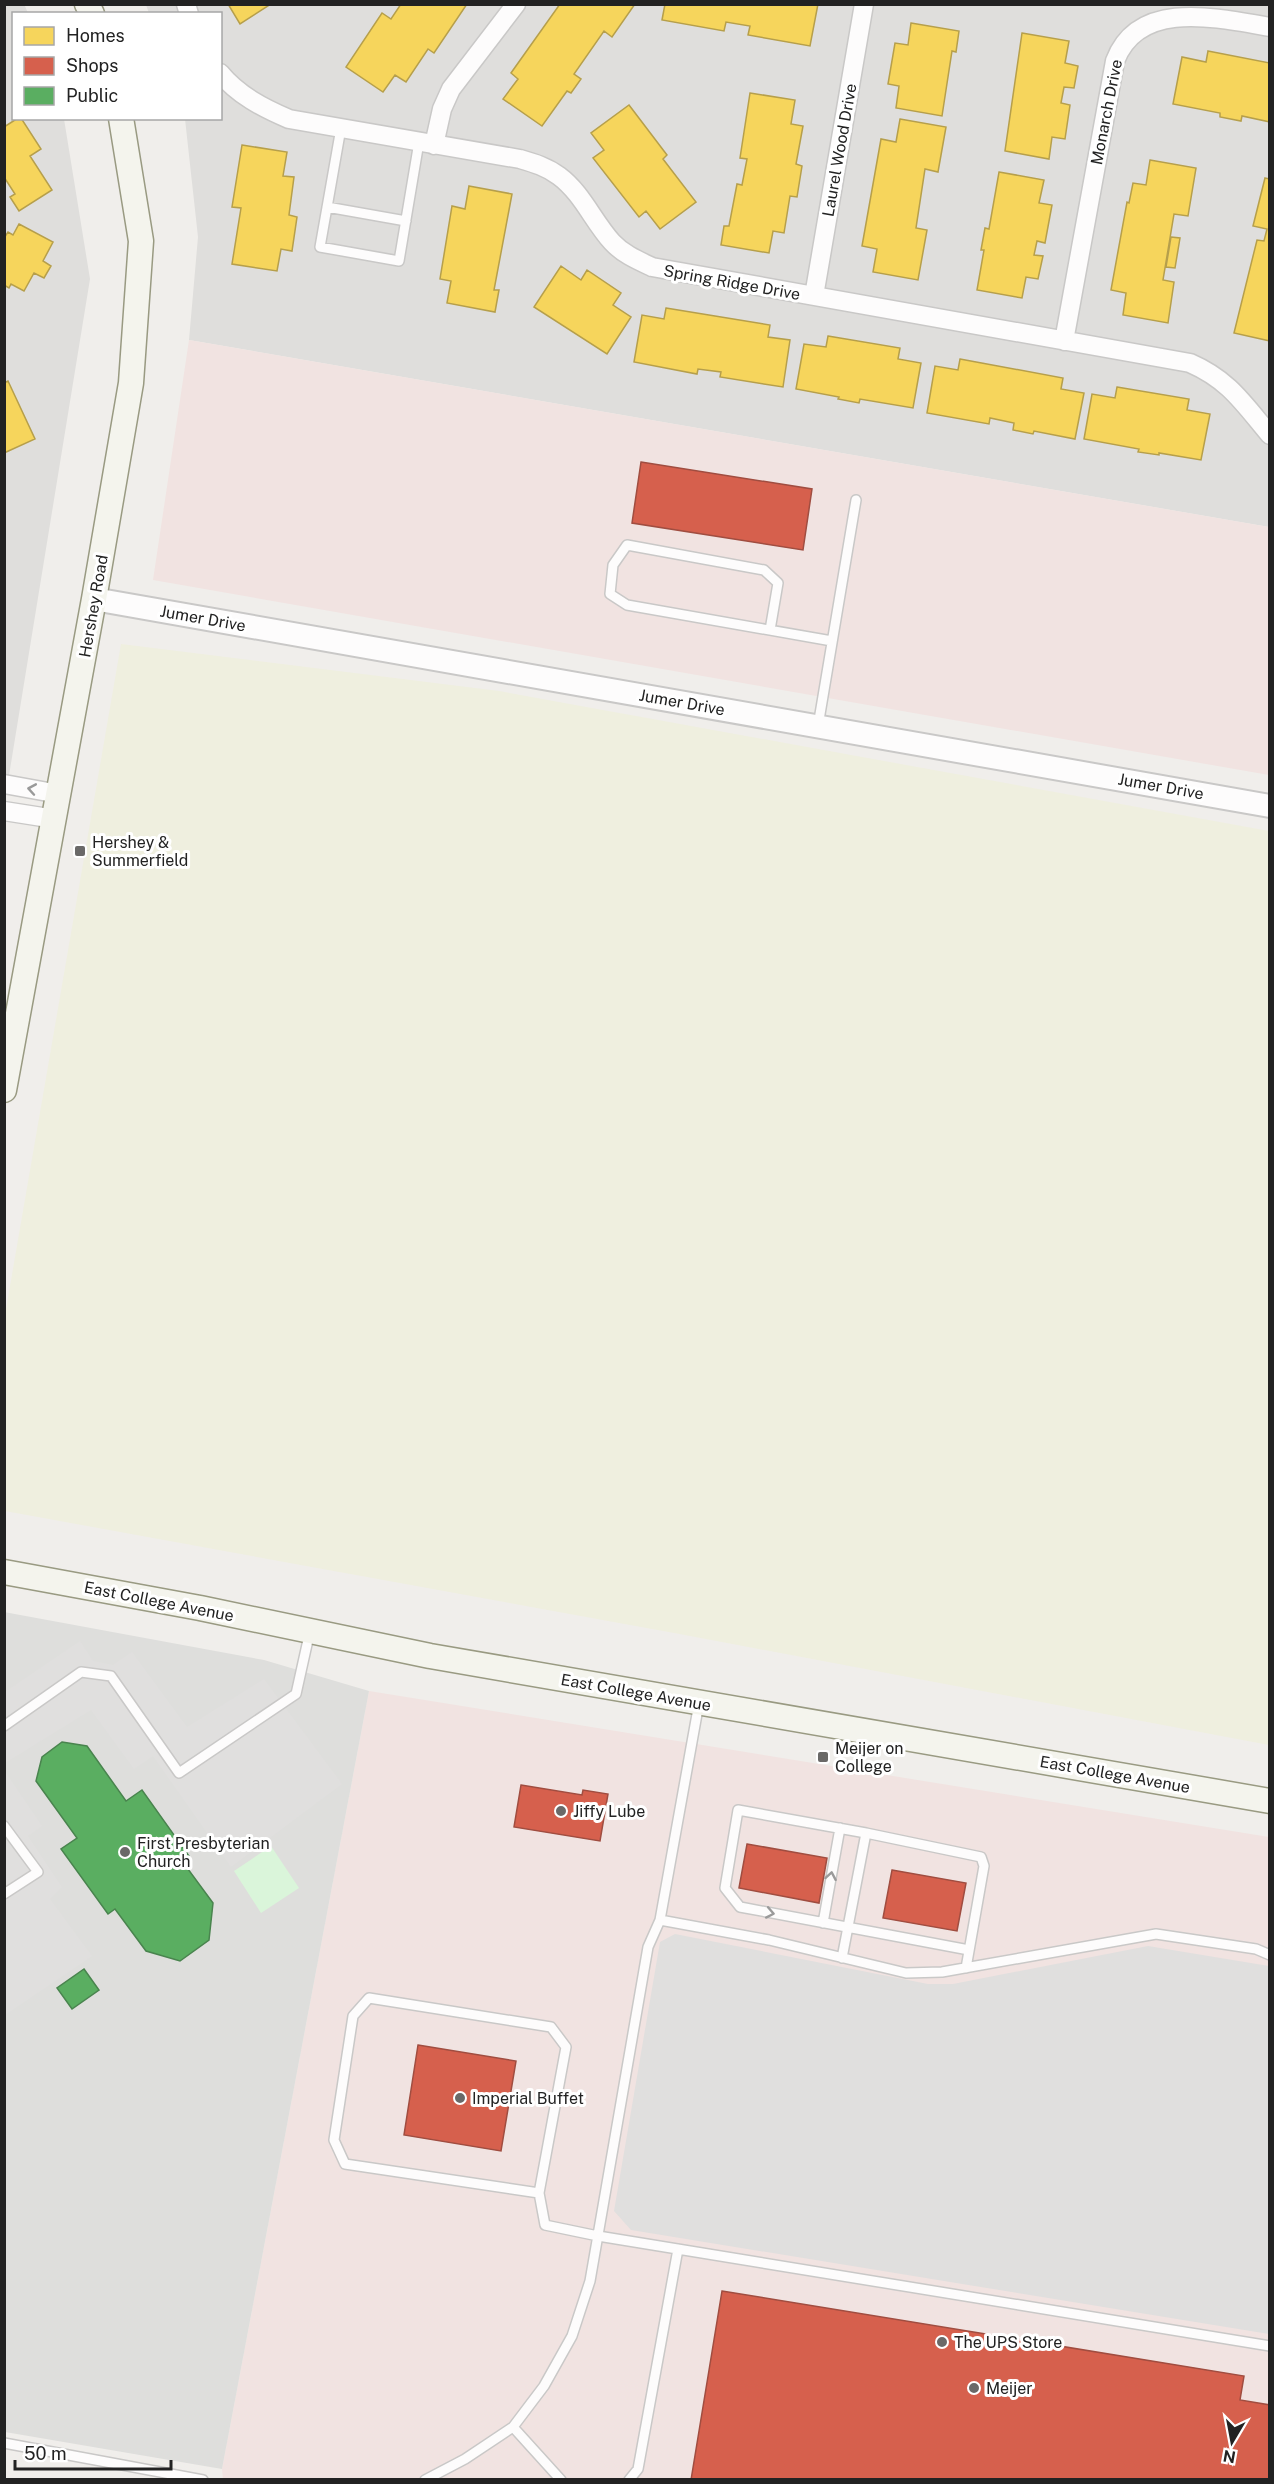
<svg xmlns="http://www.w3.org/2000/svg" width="1274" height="2484" viewBox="0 0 1274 2484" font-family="'Public Sans',sans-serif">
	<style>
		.residential { fill: #dfdedc }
		.commercial { fill: #f1e3e1 }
		.religious { fill: #dededc }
		.farmland { fill: #efefdf }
		.park { fill: #daf5da }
		.parking { fill: #e0dfde }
		.homes { fill: #f6d55c; stroke: #b69f4b; stroke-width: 1.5 }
		.shops { fill: #d6604d; stroke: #a04d40; stroke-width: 1.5 }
		.public { fill: #5aae61; stroke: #49844e; stroke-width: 1.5 }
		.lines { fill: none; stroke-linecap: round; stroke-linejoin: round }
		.service-casing { stroke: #c9c8c7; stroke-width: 12 }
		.minor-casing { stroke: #c9c8c7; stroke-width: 21 }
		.tertiary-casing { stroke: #c9c8c7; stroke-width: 26 }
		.secondary-casing { stroke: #999a82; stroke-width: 27 }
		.service { stroke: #fdfcfc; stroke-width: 9 }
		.minor { stroke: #fdfcfc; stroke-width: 18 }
		.tertiary { stroke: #fdfcfc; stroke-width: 22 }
		.secondary { stroke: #f4f4ed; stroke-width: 24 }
		.oneway { stroke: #9a9a9a }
		.poi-dot { fill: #6a6968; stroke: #fff; stroke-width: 2 }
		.labels { text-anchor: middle; stroke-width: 6; stroke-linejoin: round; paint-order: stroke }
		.street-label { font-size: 16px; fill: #222; stroke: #fff }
		.poi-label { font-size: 16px; fill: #222; stroke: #fff; text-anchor: start }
	</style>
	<rect width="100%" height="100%" fill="#f0eeeb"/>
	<path class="residential" d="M24 4 28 13 14 14V118L64 119 90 279 5 800 4 5Z
		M146 5H1269V527L189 340 198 237 185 119 220 118V14L149 13Z"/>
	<path class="commercial" d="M189 340 1269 527V775L153 580Z
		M369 1691 1269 1837V2479L223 2480 222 2469Z"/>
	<path class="religious" d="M4 1612 264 1660 369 1691 222 2469 5 2432Z"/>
	<path class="farmland" d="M121 644 499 691 1269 831V1745L685 1635 5 1511V1315Z"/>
	<path class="park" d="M271 1846 299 1888 261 1913 234 1871Z"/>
	<path class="parking" d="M80 1641 93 1661 113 1665 132 1652 187 1727 264 1679 342 1784 231 1867 153 1756 134 1769 91 1710 5 1763V1692Z
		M4 1770 42 1826 28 1836 62 1887 50 1899 92 1956 5 2015Z
		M675 1934 928 1984H953L1148 1946 1269 1966V2334L631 2230 614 2211 660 1942Z"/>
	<path class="homes" d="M228 4H271L240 24Z
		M401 4H467L434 53 428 49 406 82 395 75 383 92 346 67 382 13 391 19Z
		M560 4H635L612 37 604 31 574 74 581 79 571 93 567 91 542 126 503 99 518 79 511 73Z
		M665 4H818L810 46 748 35 750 26 726 22 724 31 662 20Z
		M911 23 959 31 956 52 952 51 942 116 896 108 899 86 888 84 895 43 908 45Z
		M1022 33 1069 41 1065 63 1078 66 1074 88 1064 87 1061 103 1070 105 1065 139 1052 137 1049 159 1005 151Z
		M1208 51 1270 63V122L1242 116 1241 121 1220 117V113L1173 104 1182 57 1206 62Z
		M750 93 795 100 791 124 803 126 796 164 802 166 797 197 790 196 784 233 773 231 769 253 721 245 724 226H729L737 184 742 185 747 159 740 158Z
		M629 105 667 155 663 159 696 202 660 229 646 211 639 217 593 158 604 150 591 133Z
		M18 118H21L41 149 30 156 52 190 19 211 10 197 15 194 4 177V127Z
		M900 119 946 127 938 172 925 169 916 228 927 230 918 280 873 272 877 249 862 246 881 139 896 142Z
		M242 145 287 152 283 176 294 177 289 215 297 217 292 251 281 249 277 271 232 264 241 208 232 207Z
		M1150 160 1196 168 1188 216 1174 214 1163 280 1174 282 1168 323 1123 315 1126 293 1111 290 1127 202 1129 203 1133 183 1146 185Z
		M999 172 1044 180 1039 203 1052 205 1045 243 1037 241 1034 255 1043 256 1038 279 1026 277 1022 298 977 290 984 250H981L985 228 989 229Z
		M1265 178 1270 179V341L1234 333 1257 240 1264 241 1267 229 1253 226Z
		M469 186 512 194 494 290H499L495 312 447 303 451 281 440 279 452 206 465 209Z
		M19 224 53 242 43 261 51 266 44 278 34 273 24 291 11 284 9 288 4 285V238L8 232 13 235Z
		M1171 237 1180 238 1175 268 1166 267Z
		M561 266 581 280 587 270 621 293 613 305 631 317 607 354 534 307Z
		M666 308 770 325 768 337 790 340 783 387 720 377 721 372 698 369 697 374 634 362 642 315 664 319Z
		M828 336 900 348 898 359 921 363 913 408 860 399 859 403 838 399 839 397 796 389 804 344 826 347Z
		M960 359 1063 378 1061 389 1084 393 1075 439 1034 431 1033 434 1013 430 1014 423 990 418 989 424 927 413 935 366 958 370Z
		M8 381 35 439 4 453V383Z
		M1117 387 1189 399 1187 410 1210 414 1201 460 1159 453V455L1138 452 1139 449 1084 439 1092 394 1115 398Z"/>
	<path class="shops" d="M641 462 812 489 803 550 632 523Z
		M521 1785 582 1795 583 1790 608 1794 600 1841 514 1827Z
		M747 1844 827 1858 819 1903 739 1888Z
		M892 1870 966 1883 957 1931 883 1918Z
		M418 2045 516 2061 501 2151 404 2135Z
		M722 2291 1244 2376 1240 2400 1270 2405V2480H691Z"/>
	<path class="public" d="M62 1742 87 1746 126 1801 142 1790 189 1856 182 1861 213 1903 209 1940 180 1961 146 1951 115 1909 108 1914 61 1849 77 1838 36 1781 42 1757Z
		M84 1969 99 1990 72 2009 57 1988Z"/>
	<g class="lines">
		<defs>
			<path id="service" d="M341 128 320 247 399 261 419 142
				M327 207 406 221
				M770 630 778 583 764 570 627 545 613 565 610 594 627 605 832 641
				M818 726 856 500
				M4 1726 81 1672 111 1676 179 1773 296 1694 310 1631
				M4 1826 38 1872 4 1894
				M866 1833 738 1810 725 1888 740 1907 969 1950
				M660 1920 769 1940 906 1973 942 1972 1156 1934 1256 1949 1270 1955
				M823 1923 840 1828
				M842 1958 866 1833 981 1857 984 1866 966 1968
				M539 2193 345 2164 334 2140 353 2016 369 1998 551 2027 566 2047 539 2193 545 2225 598 2236 1270 2346
				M513 2427 561 2480
				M4 2443 203 2480
				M425 2480 465 2459 513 2427 544 2386 572 2336 590 2281 648 1947 660 1920 699 1703
				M629 2480 638 2469 678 2249"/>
			<path id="minor" d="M186 4 189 14
				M220 73C238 95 263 108 289 119L520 159C534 163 547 167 559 176 582 193 593 221 612 242 623 254 637 260 652 267L1190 363C1229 380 1243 403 1270 435
				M434 145 442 109 451 89 516 4
				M814 296 864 4
				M1064 341 1115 61C1138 0 1213 17 1270 27
				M4 784 59 794
				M4 811 55 819"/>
			<path id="tertiary" d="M94 599 1270 806"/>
			<path id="secondary" d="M87 4 92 14
				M4 1090 94 599 131 383 141 241 121 118
				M4 1572 200 1608 430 1656 1270 1801"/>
		</defs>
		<use href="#service" class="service-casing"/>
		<use href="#minor" class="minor-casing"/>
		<use href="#tertiary" class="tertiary-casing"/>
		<use href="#secondary" class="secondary-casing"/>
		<use href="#service" class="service"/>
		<use href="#minor" class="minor"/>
		<use href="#tertiary" class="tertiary"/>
		<use href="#secondary" class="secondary"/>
	</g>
	<defs><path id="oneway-chevron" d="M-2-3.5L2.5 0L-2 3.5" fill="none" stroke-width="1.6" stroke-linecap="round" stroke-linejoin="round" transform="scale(1.5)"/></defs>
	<g class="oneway">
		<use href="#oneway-chevron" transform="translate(32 789) rotate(-170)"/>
		<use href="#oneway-chevron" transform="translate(831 1876) rotate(-80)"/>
		<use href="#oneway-chevron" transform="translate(770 1913) rotate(11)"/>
	</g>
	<g class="poi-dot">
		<rect x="74" y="845" width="12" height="12" rx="3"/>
		<rect x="817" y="1751" width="12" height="12" rx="3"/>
		<circle cx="561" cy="1811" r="6"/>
		<circle cx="125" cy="1852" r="6"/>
		<circle cx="460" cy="2098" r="6"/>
		<circle cx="942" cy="2342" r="6"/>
		<circle cx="974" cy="2388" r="6"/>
	</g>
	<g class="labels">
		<g class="street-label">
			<text transform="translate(1106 112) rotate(-79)" y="6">Monarch Drive</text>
			<text transform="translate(839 150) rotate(-80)" y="6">Laurel Wood Drive</text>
			<text transform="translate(732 282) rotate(10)" y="6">Spring Ridge Drive</text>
			<text transform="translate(93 606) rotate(-80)" y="6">Hershey Road</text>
			<text transform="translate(203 618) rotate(10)" y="6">Jumer Drive</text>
			<text transform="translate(682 702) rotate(10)" y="6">Jumer Drive</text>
			<text transform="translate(1161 786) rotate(10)" y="6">Jumer Drive</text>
			<text transform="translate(159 1601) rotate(11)" y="6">East College Avenue</text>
			<text transform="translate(636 1692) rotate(10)" y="6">East College Avenue</text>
			<text transform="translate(1115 1774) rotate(10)" y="6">East College Avenue</text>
		</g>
		<g class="poi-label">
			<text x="92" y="848">Hershey &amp;<tspan x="92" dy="18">Summerfield</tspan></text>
			<text x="835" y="1754">Meijer on<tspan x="835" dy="18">College</tspan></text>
			<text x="573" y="1817">Jiffy Lube</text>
			<text x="137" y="1849">First Presbyterian<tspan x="137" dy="18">Church</tspan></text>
			<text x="472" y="2104">Imperial Buffet</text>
			<text x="954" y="2348">The UPS Store</text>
			<text x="986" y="2394">Meijer</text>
		</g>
	</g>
	<rect width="1274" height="2484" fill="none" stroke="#222222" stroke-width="12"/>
	<rect x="12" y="12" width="210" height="108" fill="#ffffff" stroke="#a7a7a7" stroke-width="1.5"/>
	<rect x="24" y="27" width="30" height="18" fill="#f6d55c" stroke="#a7a7a7" stroke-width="1.5"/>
	<text x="66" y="42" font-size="18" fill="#222222">Homes</text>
	<rect x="24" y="57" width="30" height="18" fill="#d6604d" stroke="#a7a7a7" stroke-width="1.5"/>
	<text x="66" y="72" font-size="18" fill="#222222">Shops</text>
	<rect x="24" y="87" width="30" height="18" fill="#5aae61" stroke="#a7a7a7" stroke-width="1.5"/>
	<text x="66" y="102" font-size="18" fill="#222222">Public</text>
	<g transform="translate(1232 2442) rotate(190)" stroke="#ffffff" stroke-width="4.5" paint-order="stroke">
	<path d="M0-4.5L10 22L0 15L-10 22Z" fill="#222222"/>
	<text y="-9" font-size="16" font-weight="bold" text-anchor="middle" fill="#222222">N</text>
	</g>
	<path d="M15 2460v9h156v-9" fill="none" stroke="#222222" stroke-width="3"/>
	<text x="24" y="2460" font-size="18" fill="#222222" stroke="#ffffff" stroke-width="4.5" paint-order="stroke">50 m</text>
</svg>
